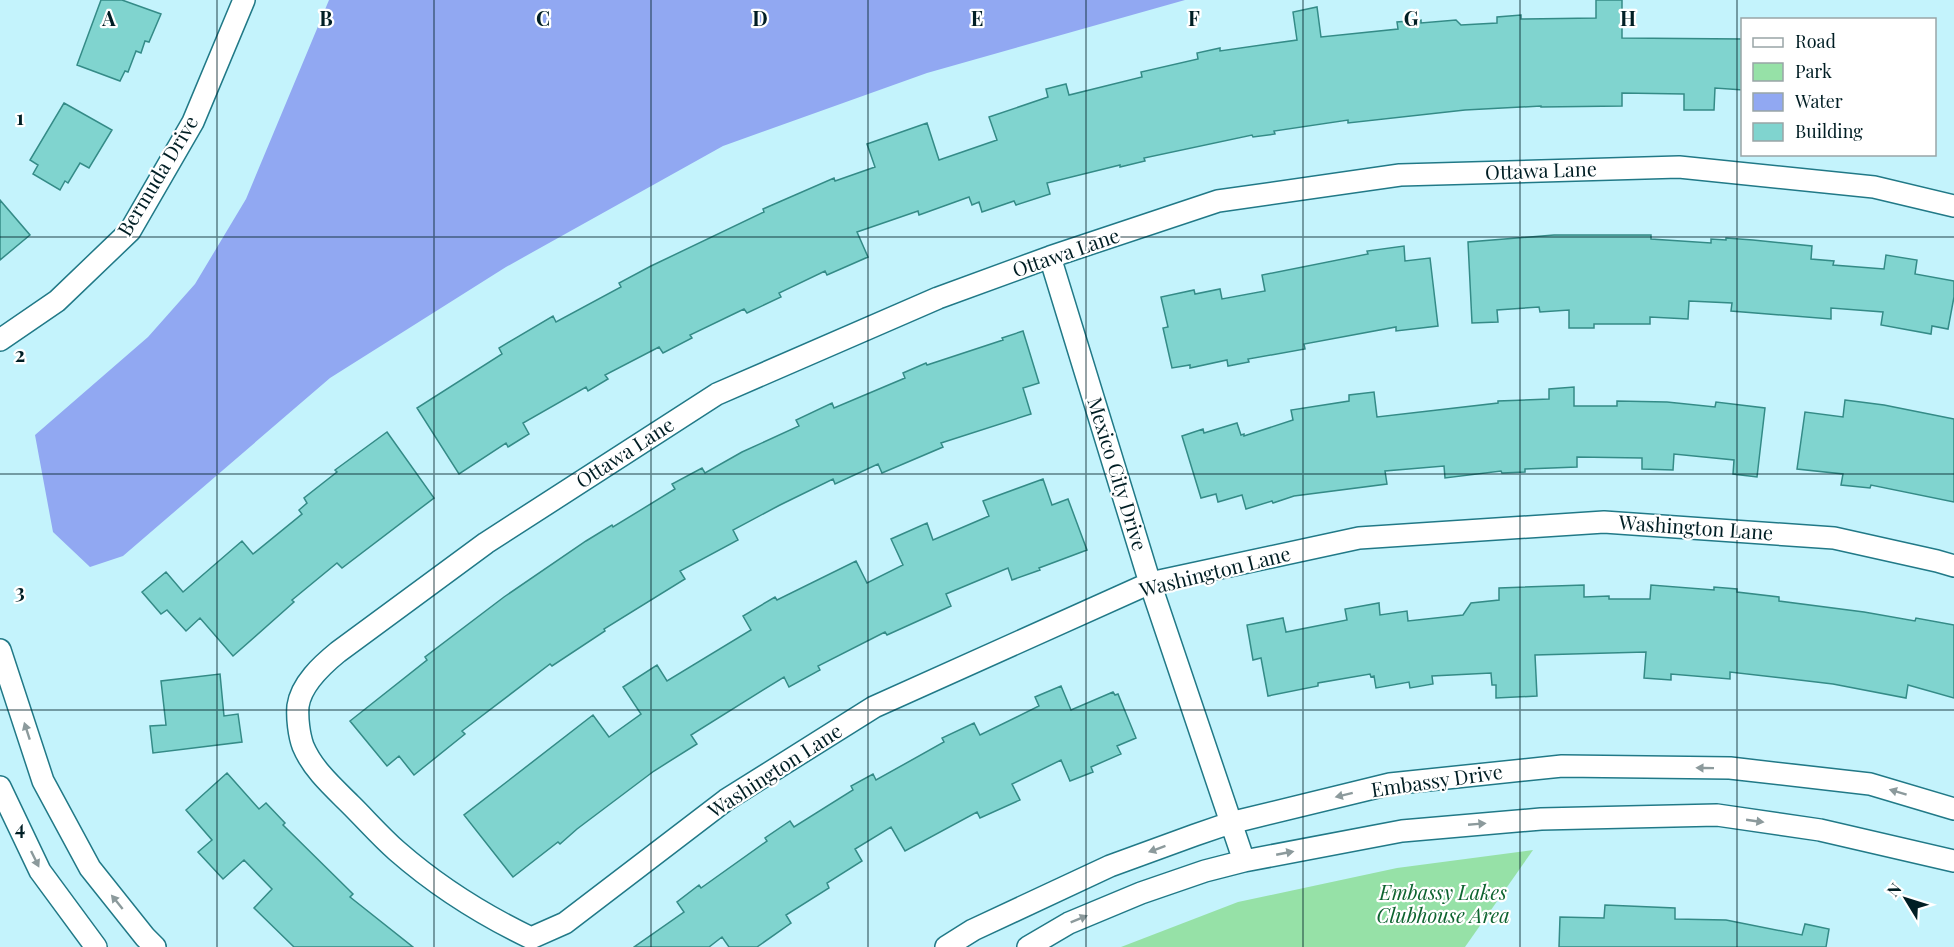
<svg xmlns="http://www.w3.org/2000/svg" width="1954" height="947" viewBox="0 0 1954 947" font-family="'Playfair Display',serif">
	<style>
		.green { fill: #96e1a7 }
		.water { fill: #91a8f2 }
		.building { fill: #80d4cf; stroke: #348b87; stroke-width: 1.5 }
		.lines { fill: none; stroke-linecap: round; stroke-linejoin: round }
		.minor-casing { stroke: #217987; stroke-width: 24 }
		.minor { stroke: #fff; stroke-width: 21 }
		.oneway { fill: #8c9a9c }
		.grid { fill: none; stroke: #001e24; stroke-width: 1.5; stroke-opacity: 0.55 }
		.labels { text-anchor: middle; stroke-width: 4.5; stroke-linejoin: round; paint-order: stroke }
		.street-label { font-size: 20px; fill: #001e24; stroke: #fff }
		.park-label { font-size: 20px; font-style: italic; fill: #0d632f; stroke: #fff }
		.grid-label { font-size: 20px; text-anchor: middle; font-weight: bold; fill: #001e24; stroke: #fff; stroke-width: 4.5; stroke-linejoin: round; paint-order: stroke }
	</style>
	<rect width="100%" height="100%" fill="#c4f3fc"/>
	<path class="green" d="M1533 850 1465 947H1121L1238 902 1397 868Z"/>
	<path class="water" d="M329 0H1185L927 73 723 146 506 267 330 378 123 556 90 567 53 532 35 435 148 337 195 284 246 199Z"/>
	<path class="building" d="M101 0H122L161 14 149 42 145 41 141 53 136 51 128 72 125 71 120 81 77 65Z
		M1596 0H1622V38L1743 39V90L1715 88 1714 110H1684V94L1622 93V106L1541 107V106L1465 110 1348 123V120L1274 131 1275 134 1253 137 1252 135 1144 158 1145 161 1120 167V165L1047 183 1050 194 1016 205 1014 201 982 212 979 202 972 205 969 197 919 215 918 211 857 232 868 257 827 275 825 271 779 293 781 297 747 313 744 309 690 335 692 338 663 353 659 347 605 375 608 379 588 391 586 387 523 423 529 434 508 447 506 443 459 474 417 408 502 354 499 348 553 316 556 322 621 287 619 283 651 266 764 212 763 209 834 178 835 181 875 167 867 144 927 123 939 160 997 140 989 117 1048 97 1046 89 1066 84 1069 95 1142 77 1141 72 1198 59 1197 53 1220 48V51L1297 40 1293 12 1317 7 1321 37 1398 29 1397 22 1421 20V23L1456 20 1461 25 1497 23V17L1521 15V19L1596 18Z
		M64 103 112 130 89 168 80 163 68 183 65 181 60 190 33 174 38 165 30 160Z
		M0 200 30 235 0 260Z
		M1554 235H1651V239L1711 243V239L1726 240V238L1753 240 1812 246 1811 259 1834 261 1833 265 1884 269 1886 255 1917 260 1915 274 1954 281V297L1948 329 1932 326 1931 334 1881 325 1883 312 1831 308V319L1731 311 1732 303 1689 301 1688 319 1650 317V324H1594V328H1569V310L1540 312 1539 307 1497 310 1498 322 1472 323 1468 242Z
		M1404 246 1405 261 1430 258 1438 326 1396 331V327L1304 344 1305 349 1248 359 1249 362 1228 366 1227 360 1190 368V365L1172 368 1163 328 1168 327 1161 297 1194 290 1195 294 1220 289 1222 299 1265 291 1262 275 1368 254 1367 251Z
		M1023 331 1039 383 1023 388 1031 414 941 443 943 447 882 473 878 464 835 484 833 479 780 505 733 530 738 540 680 571 685 579 604 629 605 631 552 666 550 664 462 731 465 734 414 775 399 756 387 766 350 721 427 660 425 657 504 597 586 541 612 525 613 527 675 489 672 484 702 468 705 473 742 452 799 426 796 420 832 403 834 408 905 378 903 373 926 363 927 365 1003 340 1002 338Z
		M1574 387V406H1617V401L1667 402 1715 407 1716 402 1765 408 1757 477 1733 474 1734 460 1674 454 1673 470 1642 469V458L1577 457V467L1525 469V472L1502 473 1501 471 1445 478 1444 466 1385 471 1387 484 1294 496 1273 503 1272 501 1246 509 1242 495 1218 502 1216 494 1201 498 1182 436 1203 429 1204 433 1237 423 1241 435 1244 434V436L1293 420 1291 410 1349 401V395L1374 392 1377 417 1498 403V401L1549 399V389Z
		M1845 400 1884 405 1954 419V502L1871 485 1870 488 1841 485 1843 474 1797 469 1805 412 1843 417Z
		M387 432 434 498 342 568 337 563 292 600 294 602 233 656 200 618 186 631 167 610 161 614 142 592 166 572 183 592 242 541 253 554 302 514 299 510 307 503 304 498 337 472 335 470Z
		M1043 479 1052 505 1068 499 1087 550 1039 568 1040 570 1012 580 1008 568 946 594 951 606 887 635 885 632 818 666 820 670 789 687 784 677 691 735 697 744 654 771 577 829 560 844 558 842 513 877 464 815 593 715 609 737 641 714 623 687 657 665 667 681 751 630 743 616 775 597 777 600 856 561 867 583 903 565 891 539 927 523 933 540 989 516 983 501Z
		M1584 585V597L1609 596V599H1650L1651 585 1714 590V587L1737 589V592L1779 597V601L1864 612 1915 621 1916 618 1954 625V698L1908 685 1906 698 1833 684 1730 672V679L1671 674V680L1644 678 1646 652 1535 655 1537 696 1496 698V685H1492L1491 673 1432 676 1433 684 1410 688 1409 682 1376 688 1374 676 1371 677 1370 674 1318 683V686L1268 696 1261 658 1253 660 1247 625 1283 618 1286 632 1347 620 1345 609 1379 603 1380 615 1407 611 1408 621 1463 615 1471 603 1499 600V588Z
		M220 674 224 716 238 714 242 742 153 753 150 726 166 725 161 681Z
		M1061 686 1071 710 1113 692 1115 695 1118 694 1136 738 1117 746 1121 754 1091 767 1093 772 1070 781 1061 760 1012 784 1020 800 980 818 977 812 905 851 891 827 855 849 862 861 827 883 829 888 786 915 791 923 757 947H729L722 937 709 947H634L684 912 677 902 699 885 701 888 767 841 765 838 790 821 794 827 853 790 851 786 873 774 876 780 944 742 942 738 974 723 980 735 1039 706 1035 697Z
		M227 773 259 809 266 803 285 823 283 825 353 894 350 897 413 947H294L254 908 272 889 244 860 223 879 198 852 212 840 186 810Z
		M1605 905 1675 908V919L1726 920 1802 935 1805 924 1829 929 1826 947H1559L1560 917 1604 918Z"/>
	<g class="lines">
		<defs>
			<path id="minor" d="M1954 206 1874 187 1679 167 1400 175 1218 201 1050 257 938 298 717 394 486 543 338 652C322 665 301 684 298 706 297 718 299 735 303 746 313 770 334 788 352 806 367 821 381 837 397 851 437 886 483 915 531 938L565 923 726 800 874 707 1150 583 1359 538 1604 522 1834 538 1937 561 1954 566
				M1050 257 1150 583 1244 861
				M0 340 57 301 130 231 193 122 244 0
				M0 650 43 781 90 868 145 937 155 947
				M0 787 40 871 96 947
				M946 947 973 930 1110 866 1195 835 1230 823 1390 784 1562 766 1730 768 1870 784 1954 809
				M1028 947 1069 923 1141 893 1205 871 1244 861 1402 831 1541 819 1717 815 1820 830 1954 861"/>
		</defs>
		<use href="#minor" class="minor-casing"/>
		<use href="#minor" class="minor"/>
	</g>
	<defs><path id="oneway-solid" d="M-6-.8H1V-3.2L6.5 0L1 3.2V.8H-6Z" transform="scale(1.5)"/></defs>
	<g class="oneway">
		<use href="#oneway-solid" transform="translate(27 731) rotate(-108)"/>
		<use href="#oneway-solid" transform="translate(1705 768) rotate(-179)"/>
		<use href="#oneway-solid" transform="translate(1898 792) rotate(-163)"/>
		<use href="#oneway-solid" transform="translate(1344 795) rotate(166)"/>
		<use href="#oneway-solid" transform="translate(1755 821) rotate(8)"/>
		<use href="#oneway-solid" transform="translate(1477 824) rotate(-5)"/>
		<use href="#oneway-solid" transform="translate(1157 849) rotate(160)"/>
		<use href="#oneway-solid" transform="translate(1285 853) rotate(-11)"/>
		<use href="#oneway-solid" transform="translate(35 859) rotate(64)"/>
		<use href="#oneway-solid" transform="translate(117 902) rotate(-129)"/>
		<use href="#oneway-solid" transform="translate(1079 919) rotate(-22)"/>
	</g>
	<path class="grid" d="M217 0V947M434 0V947M651 0V947M868 0V947M1086 0V947M1303 0V947M1520 0V947M1737 0V947M0 237H1954M0 474H1954M0 710H1954"/>
	<g class="labels">
		<g class="street-label">
			<text transform="translate(1541 171) rotate(-2)" y="7">Ottawa Lane</text>
			<text transform="translate(158 176) rotate(-59)" y="7">Bermuda Drive</text>
			<text transform="translate(1066 253) rotate(-19)" y="7">Ottawa Lane</text>
			<text transform="translate(625 453) rotate(-33)" y="7">Ottawa Lane</text>
			<text transform="translate(1117 474) rotate(73)" y="7">Mexico City Drive</text>
			<text transform="translate(1696 528) rotate(4)" y="7">Washington Lane</text>
			<text transform="translate(1215 572) rotate(-14)" y="7">Washington Lane</text>
			<text transform="translate(775 771) rotate(-33)" y="7">Washington Lane</text>
			<text transform="translate(1437 781) rotate(-8)" y="7">Embassy Drive</text>
		</g>
		<g class="park-label">
			<text x="1443" y="900">Embassy Lakes<tspan x="1443" dy="23">Clubhouse Area</tspan></text>
		</g>
	</g>
	<g class="grid-label">
		<text x="109" y="26">A</text>
		<text x="326" y="26">B</text>
		<text x="543" y="26">C</text>
		<text x="760" y="26">D</text>
		<text x="977" y="26">E</text>
		<text x="1194" y="26">F</text>
		<text x="1411" y="26">G</text>
		<text x="1628" y="26">H</text>
		<text x="20" y="125">1</text>
		<text x="20" y="362">2</text>
		<text x="20" y="599">3</text>
		<text x="20" y="835">4</text>
	</g>
	<rect x="1741" y="18" width="195" height="138" fill="#ffffff" stroke="#99a5a7" stroke-width="1.5"/>
	<rect x="1753" y="38" width="30" height="9" fill="#ffffff" stroke="#99a5a7" stroke-width="1.5"/>
	<text x="1795" y="48" font-size="18" fill="#001e24">Road</text>
	<rect x="1753" y="63" width="30" height="18" fill="#96e1a7" stroke="#99a5a7" stroke-width="1.5"/>
	<text x="1795" y="78" font-size="18" fill="#001e24">Park</text>
	<rect x="1753" y="93" width="30" height="18" fill="#91a8f2" stroke="#99a5a7" stroke-width="1.5"/>
	<text x="1795" y="108" font-size="18" fill="#001e24">Water</text>
	<rect x="1753" y="123" width="30" height="18" fill="#80d4cf" stroke="#99a5a7" stroke-width="1.5"/>
	<text x="1795" y="138" font-size="18" fill="#001e24">Building</text>
	<g transform="translate(1906 899) rotate(308)" stroke="#ffffff" stroke-width="4.5" paint-order="stroke">
	<path d="M0-4.5L10 22L0 15L-10 22Z" fill="#001e24"/>
	<text y="-9" font-size="16" font-weight="bold" text-anchor="middle" fill="#001e24">N</text>
	</g>
</svg>
